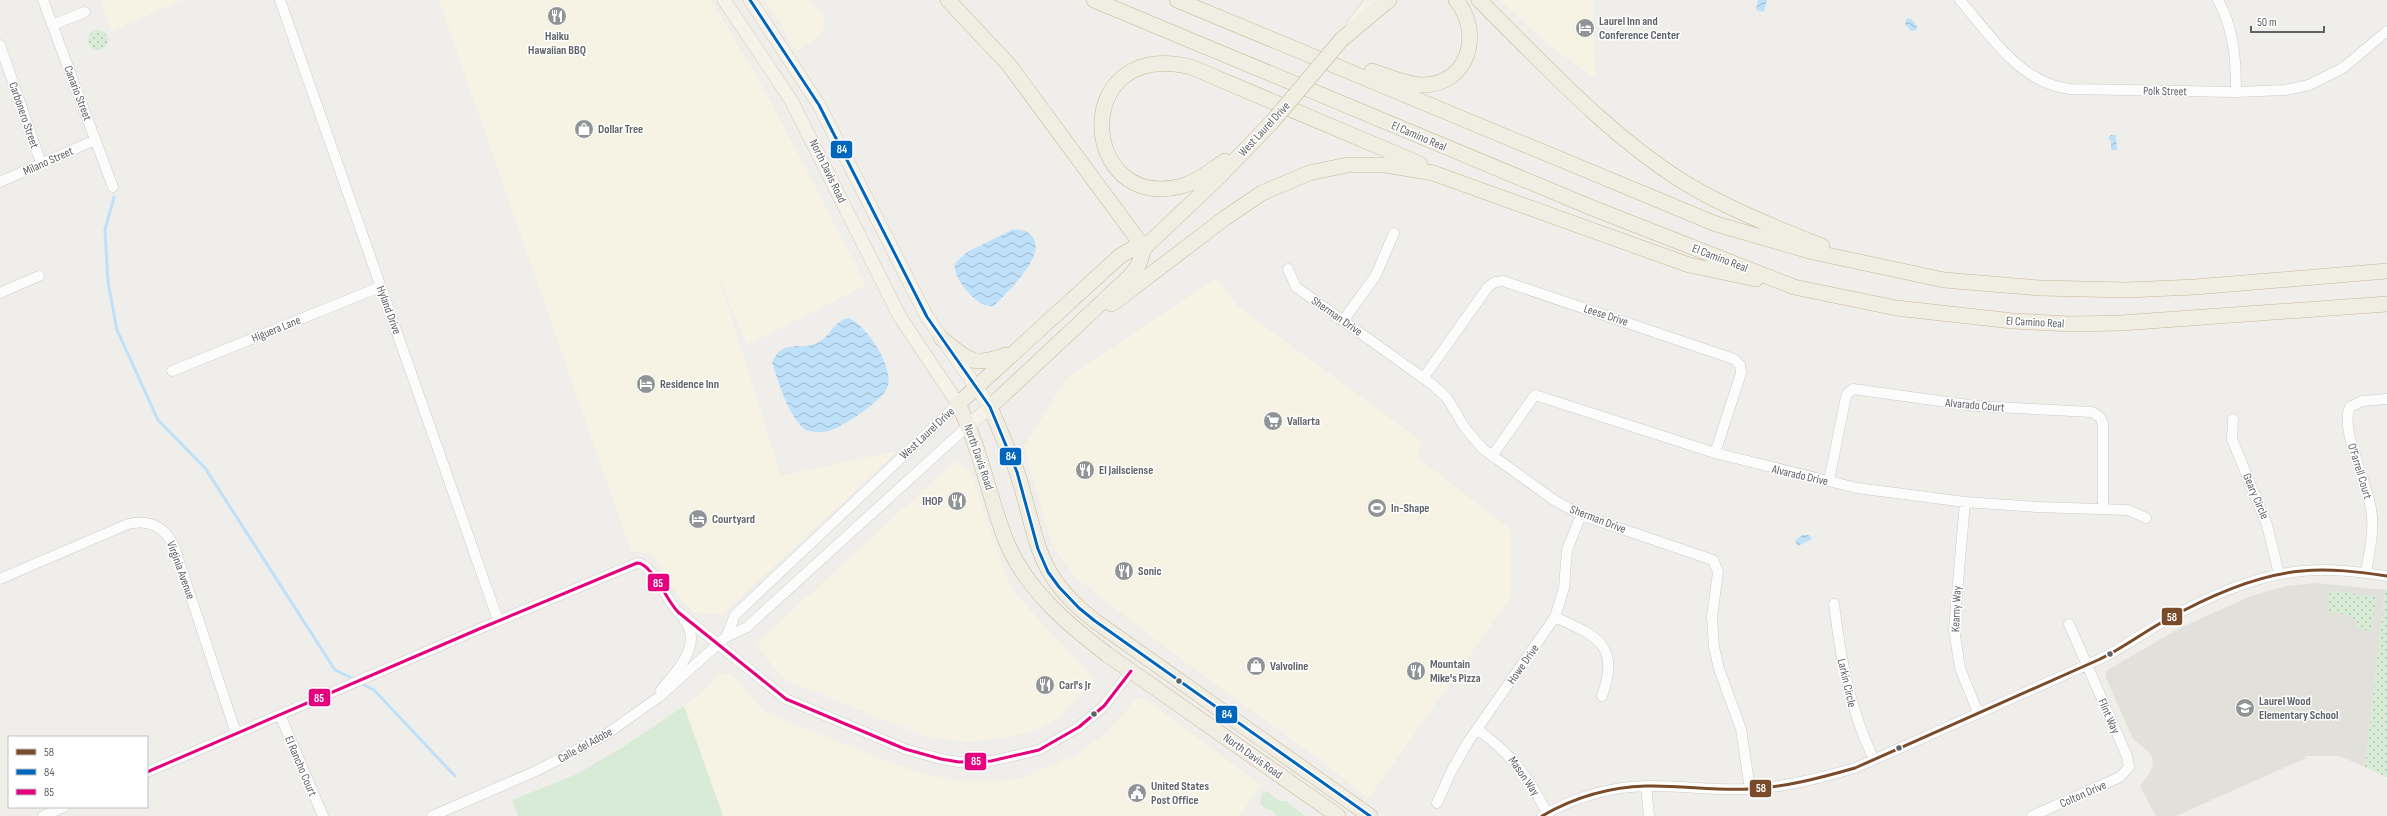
<svg xmlns="http://www.w3.org/2000/svg" width="2387" height="816" viewBox="0 0 2387 816" font-family="'Sofia Sans Condensed',sans-serif">
	<style>
		.commercial { fill: #f7f3e4 }
		.education { fill: #e2e0da }
		.grass { fill: #d8ebd6 }
		.park { fill: url(#park-dots) }
		.water { fill: url(#water-waves) }
		.lines { fill: none; stroke-linecap: round; stroke-linejoin: round }
		.stream { stroke: #bfe0f9; stroke-width: 3 }
		.minor-casing { stroke: #cbcccc; stroke-width: 11 }
		.major-casing { stroke: #d7ceb8; stroke-width: 14 }
		.highway-casing { stroke: #c8b996; stroke-width: 16 }
		.minor { stroke: #fdfcfc; stroke-width: 10 }
		.major { stroke: #f4f2e9; stroke-width: 13 }
		.highway { stroke: #f0ede3; stroke-width: 15 }
		.highway-bridge-casing { stroke: #c8b996; stroke-width: 16; stroke-linecap: butt }
		.highway-bridge { stroke: #f0ede3; stroke-width: 15 }
		.bus-1-casing { stroke: #fff; stroke-width: 6 }
		.bus-2-casing { stroke: #fff; stroke-width: 6 }
		.bus-3-casing { stroke: #fff; stroke-width: 6 }
		.bus-1 { stroke: #7a4b2a; stroke-width: 3 }
		.bus-2 { stroke: #0065bd; stroke-width: 3 }
		.bus-3 { stroke: #e5007d; stroke-width: 3 }
		.bus-dot { fill: #5f6368; stroke: #fff; stroke-width: 1.5 }
		.labels { text-anchor: middle; stroke-width: 3; stroke-linejoin: round; paint-order: stroke }
		.poi-label { font-size: 12px; font-weight: bold; fill: #5f6368; stroke: #fff; text-anchor: start }
		.street-label { font-size: 12px; fill: #5f6368; stroke: #fff }
		.line-badge { stroke: #fff; stroke-width: 1.5 }
		.badge-label { font-size: 11px; text-anchor: middle; font-weight: bold; fill: #fff }
	</style>
	<defs>
		<pattern id="park-dots" width="8" height="8" patternUnits="userSpaceOnUse"><rect width="8" height="8" fill="#d8ebd6"/><path d="M2 2h.1M6 6h.1" fill="none" stroke="#b2c2b1" stroke-width="1.8" stroke-linecap="round"/></pattern>
		<pattern id="water-waves" width="16" height="10" patternUnits="userSpaceOnUse"><rect width="16" height="10" fill="#bfe0f9"/><path d="M0 5q4-4 8 0t8 0" fill="none" stroke="#9eb9cd"/></pattern>
	</defs>
	<rect width="100%" height="100%" fill="#efeeea"/>
	<path class="commercial" d="M101 0H182L111 31Z
		M439 0H711L764 89 866 285 747 345 716 269 781 476 897 451 722 615 694 612 680 599 653 554 631 551Z
		M765 0H810L823 16 824 27 818 37 796 51Z
		M1500 0H1593L1595 78 1551 47Z
		M1216 278 1237 306 1421 441 1418 458 1511 530V597L1368 799 1328 766 1173 653 1075 577 1052 544 1024 446 1067 378Z
		M955 461 970 470 1006 576 1016 595 1094 679 1057 719 1040 728 1012 737 966 742 925 736 786 680 755 645Z
		M719 673 732 675 766 713 913 771 957 781H1004L1027 776 1076 755 1107 732 1138 697 1144 698 1261 785 1239 816H723L684 706 707 689Z"/>
	<path class="education" d="M2317 583 2385 590 2365 767 2340 756H2305L2306 758 2176 816H2156L2140 786 2149 774 2153 764 2152 757 2148 751 2133 739 2106 678V671L2180 628 2251 596 2286 586Z"/>
	<path class="grass" d="M684 706 723 816H518L512 800 575 775 623 747Z
		M1265 792H1268L1279 801H1286L1305 816H1277C1274 809 1264 810 1260 803L1262 794Z"/>
	<path class="park" d="M88 40a10 10 0 1 1 20 0a10 10 0 1 1-20 0Z
		M2330 590 2376 597 2372 631 2356 629 2357 619 2349 618V615L2328 612Z
		M2385 590H2387V777L2365 767Z"/>
	<path class="water" d="M1758 0H1767L1764 12 1756 10Z
		M1907 18 1911 19 1917 26 1916 30 1911 31 1905 24Z
		M2111 135H2116L2117 150H2111V141L2108 139Z
		M1012 230C1020 229 1027 230 1032 236 1048 255 1007 292 994 306 978 310 951 277 955 263L967 252Z
		M848 318C866 324 893 366 888 385 885 400 844 426 829 431 822 433 813 432 805 430 787 413 780 386 772 363 782 338 798 351 817 343 830 338 833 321 848 318Z
		M1802 535H1810L1812 539 1798 546 1795 541Z"/>
	<g class="lines">
		<path class="stream" d="M114 197 105 230 108 282 117 330 158 420 205 468 335 670 354 679
			M360 683 374 690 455 776"/>
		<defs>
			<path id="minor" d="M43 0 113 187
				M280 0 498 620
				M1960 0C1991 36 2020 83 2070 89L2236 92 2285 90 2309 85 2343 68 2387 31
				M2218 0C2234 29 2236 59 2236 92
				M52 25 85 12
				M0 45 41 163
				M0 182 95 140
				M1288 269 1296 287 1433 385 1447 398 1465 428 1483 449 1554 500 1581 515 1713 560 1718 572 1712 617 1714 647 1719 669 1741 729 1750 789
				M0 293 39 276
				M1343 321 1376 275 1394 233
				M172 371 380 287
				M1424 377 1488 287 1495 282 1503 281 1734 359 1740 365 1741 373 1715 453
				M2233 419 2232 439 2267 525 2279 574
				M1492 456 1535 395 1715 453 1857 488 1965 502 2037 507 2128 510 2146 518
				M1829 481 1845 401 1847 394 1853 389 1976 406 2092 412 2100 417 2103 424V509
				M1965 502 1954 629 1960 668 1978 713
				M2366 573C2369 553 2375 529 2371 509 2368 485 2339 427 2350 407L2362 401 2387 399
				M0 579 128 524C149 519 164 526 174 546L236 733
				M1834 604C1841 660 1849 706 1873 758
				M1555 617C1596 636 1621 644 1602 696
				M726 637 735 615 958 404
				M661 690C676 673 704 643 684 620
				M280 715 323 816
				M1477 729C1511 754 1528 776 1547 813
				M147 772 479 629 637 563C652 563 666 600 678 612L786 699 905 749 941 759 959 762 991 761 1039 750 1079 727 1104 706 1131 671
				M1646 786 1649 816
				M1437 803 1452 770 1468 742 1555 617 1564 588 1567 550 1581 515
				M43 816 64 807
				M432 816 536 771 605 735 659 697 726 637 747 627 969 425
				M1542 816C1573 798 1610 787 1646 786 1681 785 1715 791 1750 789 1786 787 1820 778 1855 768L2098 660C2122 649 2142 633 2166 620 2207 597 2255 575 2302 571 2330 568 2359 572 2387 576
				M2032 816 2120 777 2129 767 2127 756 2069 624"/>
			<path id="major" d="M724 0 791 100 900 317 958 404
				M750 0 819 105 927 317 990 407 969 425
				M1353 25 1372 0"/>
			<path id="highway" d="M948 0 1009 65 1144 248
				M1094 0 1590 207 1794 287 1896 308 2013 321 2070 324 2121 323 2387 304
				M1177 0 1716 224 1813 252 1944 280 2040 288 2127 290 2195 287 2387 271
				M1479 0C1543 63 1605 132 1682 181 1722 206 1778 229 1822 246
				M1342 39 1389 0
				M1372 71C1387 76 1405 84 1422 85 1469 85 1483 33 1456 0
				M1272 122 1218 178 1144 248 1139 264 1130 276 990 407C999 429 1009 450 1017 472 1039 540 1033 573 1095 621L1370 816
				M1225 161C1211 170 1198 182 1182 186 1079 214 1068 37 1191 67L1420 164
				M1144 248 1132 249 1120 256 958 404C980 446 988 494 1005 538 1024 588 1067 624 1108 655L1338 816
				M1112 304 1225 218 1262 193 1309 173 1347 165H1386L1433 173 1689 265 1756 279
				M941 338C967 359 972 368 1006 355"/>
		</defs>
		<use href="#minor" class="minor-casing"/>
		<use href="#major" class="major-casing"/>
		<use href="#highway" class="highway-casing"/>
		<use href="#minor" class="minor"/>
		<use href="#major" class="major"/>
		<use href="#highway" class="highway"/>
		<defs>
			<path id="highway-bridge" d="M1272 122 1342 39"/>
		</defs>
		<use href="#highway-bridge" class="highway-bridge-casing"/>
		<use href="#highway-bridge" class="highway-bridge"/>
		<defs>
			<path id="bus-1" d="M1542 816C1573 798 1610 787 1646 786 1681 785 1715 791 1750 789 1786 787 1820 778 1855 768L2098 660C2122 649 2142 633 2166 620 2207 597 2255 575 2302 571 2330 568 2359 572 2387 576"/>
			<path id="bus-2" d="M750 0 819 105 927 317 990 407 1017 472 1038 549 1048 572 1059 587 1079 608 1095 621 1370 816"/>
			<path id="bus-3" d="M147 772 479 629 637 563C652 563 666 600 678 612L786 699 905 749 941 759 959 762 991 761 1039 750 1079 727 1104 706 1131 671"/>
		</defs>
		<use href="#bus-1" class="bus-1-casing"/>
		<use href="#bus-2" class="bus-2-casing"/>
		<use href="#bus-3" class="bus-3-casing"/>
		<use href="#bus-1" class="bus-1"/>
		<use href="#bus-2" class="bus-2"/>
		<use href="#bus-3" class="bus-3"/>
	</g>
	<defs>
		<symbol id="restaurant-disc" viewBox="-11 -11 22 22"><circle r="9.5" fill="#919496" stroke="#fff"/><path d="M-5-6h1v4h1v-4h1v4h1v-4h1v5L-1.5 .5V6h-2V.5L-5-1ZM5-6V6H3V1.5H1.5Q1.5-4 5-6Z" fill="#fff"/></symbol>
		<symbol id="hotel-disc" viewBox="-11 -11 22 22"><circle r="9.5" fill="#919496" stroke="#fff"/><path d="M-6-4.5h1.5V1H6V5H4.5V3h-9V5H-6ZM-4 0a1.8 1.8 0 1 1 3.6 0ZM.5 0V-2.5h3Q6-2.5 6 0Z" fill="#fff"/></symbol>
		<symbol id="shop-disc" viewBox="-11 -11 22 22"><circle r="9.5" fill="#919496" stroke="#fff"/><path d="M-5-2.5h2.3a2.7 3.5 0 0 1 5.4 0H5L5.5 6h-11ZM-1.5-2.5h3a1.5 2.3 0 0 0-3 0Z" fill="#fff"/></symbol>
		<symbol id="supermarket-disc" viewBox="-11 -11 22 22"><circle r="9.5" fill="#919496" stroke="#fff"/><path d="M-6-5.5h2.5l.6 2H6L4.5 2H-2.5L-4.4-4H-6ZM-1.5 3.2a1.3 1.3 0 1 0 .1 0ZM3 3.2a1.3 1.3 0 1 0 .1 0Z" fill="#fff"/></symbol>
		<symbol id="stadium-disc" viewBox="-11 -11 22 22"><circle r="9.5" fill="#919496" stroke="#fff"/><path d="M0-5a6.5 5 0 1 0 0 10a6.5 5 0 1 0 0-10ZM-3.5-1.8h7v3.6h-7Z" fill="#fff"/></symbol>
		<symbol id="school-disc" viewBox="-11 -11 22 22"><circle r="9.5" fill="#919496" stroke="#fff"/><path d="M0-5L7-2L0 1L-7-2ZM-4 1L0 2.5L4 1V4Q0 6-4 4Z" fill="#fff"/></symbol>
		<symbol id="civic-disc" viewBox="-11 -11 22 22"><circle r="9.5" fill="#919496" stroke="#fff"/><path d="M-.6-6.5H3V-4.5H.6V-3L4-1V1h2V6H-6V1h2V-1L-.6-3ZM-1.2 2.5V6h2.4V2.5Z" fill="#fff"/></symbol>
	</defs>
	<g fill-rule="evenodd">
		<use href="#restaurant-disc" x="546" y="5" width="22" height="22"/>
		<use href="#hotel-disc" x="1574" y="17" width="22" height="22"/>
		<use href="#shop-disc" x="573" y="118" width="22" height="22"/>
		<use href="#hotel-disc" x="635" y="373" width="22" height="22"/>
		<use href="#supermarket-disc" x="1262" y="410" width="22" height="22"/>
		<use href="#restaurant-disc" x="1074" y="459" width="22" height="22"/>
		<use href="#restaurant-disc" x="946" y="490" width="22" height="22"/>
		<use href="#stadium-disc" x="1366" y="497" width="22" height="22"/>
		<use href="#hotel-disc" x="687" y="508" width="22" height="22"/>
		<use href="#restaurant-disc" x="1113" y="560" width="22" height="22"/>
		<use href="#shop-disc" x="1245" y="655" width="22" height="22"/>
		<use href="#restaurant-disc" x="1405" y="660" width="22" height="22"/>
		<use href="#restaurant-disc" x="1034" y="674" width="22" height="22"/>
		<use href="#school-disc" x="2234" y="697" width="22" height="22"/>
		<use href="#civic-disc" x="1126" y="782" width="22" height="22"/>
	</g>
	<g class="bus-dot">
		<circle cx="2110" cy="654" r="3.5"/>
		<circle cx="1179" cy="681" r="3.5"/>
		<circle cx="1094" cy="714" r="3.5"/>
		<circle cx="1899" cy="748" r="3.5"/>
	</g>
	<g class="labels">
		<g class="poi-label">
			<text x="1599" y="25">Laurel Inn and<tspan x="1599" dy="14">Conference Center</tspan></text>
			<text x="557" y="40" text-anchor="middle">Haiku<tspan x="557" dy="14">Hawaiian BBQ</tspan></text>
			<text x="598" y="133">Dollar Tree</text>
			<text x="660" y="388">Residence Inn</text>
			<text x="1287" y="425">Vallarta</text>
			<text x="1099" y="474">El Jailsciense</text>
			<text x="943" y="505" text-anchor="end">IHOP</text>
			<text x="1391" y="512">In-Shape</text>
			<text x="712" y="523">Courtyard</text>
			<text x="1138" y="575">Sonic</text>
			<text x="1430" y="668">Mountain<tspan x="1430" dy="14">Mike's Pizza</tspan></text>
			<text x="1270" y="670">Valvoline</text>
			<text x="1059" y="689">Carl's Jr</text>
			<text x="2259" y="705">Laurel Wood<tspan x="2259" dy="14">Elementary School</tspan></text>
			<text x="1151" y="790">United States<tspan x="1151" dy="14">Post Office</tspan></text>
		</g>
		<g class="street-label">
			<text transform="translate(2165 91) rotate(1)" y="4">Polk Street</text>
			<text transform="translate(78 93) rotate(69)" y="4">Canario Street</text>
			<text transform="translate(24 115) rotate(71)" y="4">Carbonero Street</text>
			<text transform="translate(1264 129) rotate(-47)" y="4">West Laurel Drive</text>
			<text transform="translate(1419 136) rotate(23)" y="4">El Camino Real</text>
			<text transform="translate(48 161) rotate(-24)" y="4">Milano Street</text>
			<text transform="translate(828 171) rotate(64)" y="4">North Davis Road</text>
			<text transform="translate(1720 258) rotate(21)" y="4">El Camino Real</text>
			<text transform="translate(389 310) rotate(70)" y="4">Hyland Drive</text>
			<text transform="translate(1606 315) rotate(18)" y="4">Leese Drive</text>
			<text transform="translate(1337 316) rotate(35)" y="4">Sherman Drive</text>
			<text transform="translate(2035 322) rotate(3)" y="4">El Camino Real</text>
			<text transform="translate(276 329) rotate(-22)" y="4">Higuera Lane</text>
			<text transform="translate(1975 405) rotate(5)" y="4">Alvarado Court</text>
			<text transform="translate(927 433) rotate(-43)" y="4">West Laurel Drive</text>
			<text transform="translate(979 457) rotate(71)" y="4">North Davis Road</text>
			<text transform="translate(2360 471) rotate(73)" y="4">O'Farrell Court</text>
			<text transform="translate(1800 475) rotate(13)" y="4">Alvarado Drive</text>
			<text transform="translate(2256 496) rotate(67)" y="4">Geary Circle</text>
			<text transform="translate(1598 519) rotate(21)" y="4">Sherman Drive</text>
			<text transform="translate(181 570) rotate(70)" y="4">Virginia Avenue</text>
			<text transform="translate(1956 609) rotate(-88)" y="4">Kearny Way</text>
			<text transform="translate(1523 664) rotate(-55)" y="4">Howe Drive</text>
			<text transform="translate(1847 683) rotate(77)" y="4">Larkin Circle</text>
			<text transform="translate(2109 716) rotate(66)" y="4">Flint Way</text>
			<text transform="translate(585 745) rotate(-29)" y="4">Calle del Adobe</text>
			<text transform="translate(1253 756) rotate(35)" y="4">North Davis Road</text>
			<text transform="translate(301 766) rotate(67)" y="4">El Rancho Court</text>
			<text transform="translate(1524 776) rotate(55)" y="4">Mason Way</text>
			<text transform="translate(2083 794) rotate(-24)" y="4">Colton Drive</text>
		</g>
	</g>
	<g class="line-badge">
		<rect x="830" y="140" width="23" height="19" rx="4" fill="#0065bd"/>
		<rect x="999" y="447" width="23" height="19" rx="4" fill="#0065bd"/>
		<rect x="647" y="573" width="23" height="19" rx="4" fill="#e5007d"/>
		<rect x="2161" y="607" width="22" height="19" rx="4" fill="#7a4b2a"/>
		<rect x="308" y="688" width="23" height="19" rx="4" fill="#e5007d"/>
		<rect x="1215" y="705" width="23" height="19" rx="4" fill="#0065bd"/>
		<rect x="964" y="752" width="23" height="19" rx="4" fill="#e5007d"/>
		<rect x="1749" y="779" width="23" height="19" rx="4" fill="#7a4b2a"/>
	</g>
	<g class="badge-label">
		<text x="842" y="153">84</text>
		<text x="1011" y="460">84</text>
		<text x="658" y="587">85</text>
		<text x="2172" y="621">58</text>
		<text x="319" y="702">85</text>
		<text x="1227" y="718">84</text>
		<text x="976" y="765">85</text>
		<text x="1761" y="792">58</text>
	</g>
	<rect x="8" y="736" width="140" height="72" fill="#ffffff" stroke="#bfc1c3"/>
	<rect x="16" y="749" width="20" height="6" fill="#7a4b2a" stroke="#bfc1c3"/>
	<text x="44" y="756" font-size="12" fill="#5f6368">58</text>
	<rect x="16" y="769" width="20" height="6" fill="#0065bd" stroke="#bfc1c3"/>
	<text x="44" y="776" font-size="12" fill="#5f6368">84</text>
	<rect x="16" y="789" width="20" height="6" fill="#e5007d" stroke="#bfc1c3"/>
	<text x="44" y="796" font-size="12" fill="#5f6368">85</text>
	<path d="M2251 26v6h73v-6" fill="none" stroke="#5f6368" stroke-width="2"/>
	<text x="2257" y="26" font-size="12" fill="#5f6368" stroke="#ffffff" stroke-width="3" paint-order="stroke">50 m</text>
</svg>
